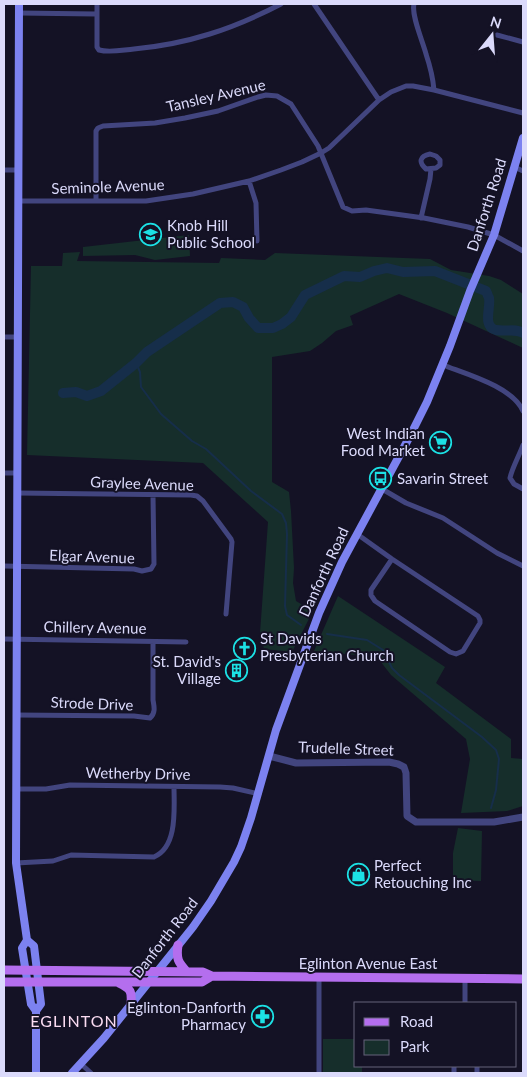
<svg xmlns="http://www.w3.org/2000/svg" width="527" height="1077" viewBox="0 0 527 1077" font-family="Lato,sans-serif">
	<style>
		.green { fill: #162e2b }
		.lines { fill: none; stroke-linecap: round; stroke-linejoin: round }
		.stream { stroke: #162e4a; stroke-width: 2 }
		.river { stroke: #162e4a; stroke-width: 10 }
		.minor { stroke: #42457f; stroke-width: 5 }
		.tertiary { stroke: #42457f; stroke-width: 7 }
		.secondary { stroke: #7c82f0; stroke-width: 8 }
		.primary { stroke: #b46eee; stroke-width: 9 }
		.labels { text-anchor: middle; stroke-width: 4; stroke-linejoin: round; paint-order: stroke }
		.street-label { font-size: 15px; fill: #dbdafb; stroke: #141225 }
		.poi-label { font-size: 15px; fill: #dbdafb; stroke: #141225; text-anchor: start }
		.neighbourhood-label { font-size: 16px; letter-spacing: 1px; fill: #fbdcf2; stroke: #141225 }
	</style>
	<rect width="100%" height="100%" fill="#141225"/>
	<path class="green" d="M189 235 190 256 155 260 135 255 83 256V247Z
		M80 252 77 261 219 263 221 258 265 260 275 253 430 259 451 270 489 276 501 280 523 294V348L447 313 399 294 350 316 353 325 336 331 322 343 310 351 272 357V482L289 492 291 511 294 568 293 583 296 601 313 611 292 652 264 649 260 633 268 522 203 463 27 455 31 266H62L63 253Z
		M338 596 445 667 436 683 511 739V758L523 759V806L507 811 461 813 470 759 466 739 391 675 377 657 314 651Z
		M458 828 482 831 481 881 453 880V853Z
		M323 1039H356V1066H362V1073H323Z"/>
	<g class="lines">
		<path class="stream" d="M136 363 140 372 141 387 161 414 192 441 206 449 251 491 282 514 286 523 287 534 285 606 287 615 301 625
			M327 634 367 640 383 650 392 668 399 675 482 737 496 750 499 759 496 790 491 808"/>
		<path class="river" d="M63 393 76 392 87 396 101 391 136 363 147 352 220 303 233 302 243 307 249 318 258 328H273L282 324 291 317 305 295 344 276 360 277 374 271 387 268 403 272 435 271 486 291C487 293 488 296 489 298 491 308 482 326 496 330 505 332 516 328 523 333"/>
		<path class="minor" d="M97 4V47L99 50C110 53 122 50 134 49 188 44 233 29 281 4
			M314 4 379 100
			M414 4C411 15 423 42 426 54 430 66 433 78 434 90
			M19 13 96 14
			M497 35 523 42
			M430 154 436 156 440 160V165L436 168 426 169C418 162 420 156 430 154Z
			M514 167 523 171
			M4 170H19
			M249 181 256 203 257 241
			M18 201H146L193 194 249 181 281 170 302 162 321 153 329 148 379 100 391 92 406 86H413L434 90 523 113
			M96 201V131L98 128 103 126 155 123 185 118 218 111 258 97 266 95 277 96 291 104 318 146 343 207 352 211 366 210 424 218 468 227 494 235 523 251
			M421 218 430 179 431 169
			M4 337H18
			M443 365C466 374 513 387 523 411
			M523 445C519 456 512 468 510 478L514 484 523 489
			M4 473H17
			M382 489 406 503 443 518 497 553 523 566
			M17 493 191 495 197 496 203 501 231 539 232 542 226 614
			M357 534 392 559 478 616 480 620V623L463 651 456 654 450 652 375 601 371 595V590L392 559
			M4 566 134 569 142 571 151 569 154 564 153 495
			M4 639 186 642
			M16 715 134 716 150 718C156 713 154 706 153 700V642
			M16 789H46L70 785 220 787 233 788 259 794
			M16 863 53 861 71 855 154 857C178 847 174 808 174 787
			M465 978V1003
			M80 1063 91 1073
			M477 1066V1073
			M319 1073V977
			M454 1073V1066"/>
		<path class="tertiary" d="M269 756 296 763 389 762 398 764 404 767 406 773 407 816 416 822H494L523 817"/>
		<path class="secondary" d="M19 4 16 863 27 940 22 948 31 1004 36 1011V1073
			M27 940 34 946 41 1004 36 1011
			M72 1073 104 1038 193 927 211 901 234 862 241 847 251 818 276 730 319 613 342 562 410 436 427 402 450 346 470 291 494 235 523 138"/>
		<path class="primary" d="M178 945C176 959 178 962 187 972
			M4 970 203 972 212 976 523 979
			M4 982H202L212 976
			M119 983C131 989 132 991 131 1004"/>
	</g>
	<defs>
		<symbol id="school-ring" viewBox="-11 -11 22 22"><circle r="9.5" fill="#141225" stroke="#1ce1e5" stroke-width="1.5"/><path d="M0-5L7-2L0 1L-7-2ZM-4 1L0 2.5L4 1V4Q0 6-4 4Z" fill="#1ce1e5"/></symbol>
		<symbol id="supermarket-ring" viewBox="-11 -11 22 22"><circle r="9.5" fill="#141225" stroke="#1ce1e5" stroke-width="1.5"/><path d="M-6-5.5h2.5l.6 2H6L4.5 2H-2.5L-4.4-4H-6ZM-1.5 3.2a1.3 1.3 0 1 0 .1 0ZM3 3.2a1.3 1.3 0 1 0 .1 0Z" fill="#1ce1e5"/></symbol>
		<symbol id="bus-ring" viewBox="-11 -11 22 22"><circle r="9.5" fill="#141225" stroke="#1ce1e5" stroke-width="1.5"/><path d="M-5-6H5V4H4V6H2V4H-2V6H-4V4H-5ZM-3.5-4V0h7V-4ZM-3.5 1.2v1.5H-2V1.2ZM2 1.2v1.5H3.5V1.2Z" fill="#1ce1e5"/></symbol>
		<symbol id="church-ring" viewBox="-11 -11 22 22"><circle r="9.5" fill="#141225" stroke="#1ce1e5" stroke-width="1.5"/><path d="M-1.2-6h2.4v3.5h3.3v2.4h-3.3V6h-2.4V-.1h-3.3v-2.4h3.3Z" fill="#1ce1e5"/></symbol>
		<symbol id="building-ring" viewBox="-11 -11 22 22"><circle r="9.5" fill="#141225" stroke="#1ce1e5" stroke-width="1.5"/><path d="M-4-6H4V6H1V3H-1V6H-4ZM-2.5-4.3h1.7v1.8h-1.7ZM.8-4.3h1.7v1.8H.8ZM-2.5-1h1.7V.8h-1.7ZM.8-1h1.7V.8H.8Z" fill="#1ce1e5"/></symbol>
		<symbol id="shop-ring" viewBox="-11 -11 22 22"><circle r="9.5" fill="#141225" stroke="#1ce1e5" stroke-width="1.5"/><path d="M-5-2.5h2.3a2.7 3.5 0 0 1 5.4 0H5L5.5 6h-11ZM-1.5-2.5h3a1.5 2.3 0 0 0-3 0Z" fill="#1ce1e5"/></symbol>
		<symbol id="pharmacy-ring" viewBox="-11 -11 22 22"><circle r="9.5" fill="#141225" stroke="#1ce1e5" stroke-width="1.5"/><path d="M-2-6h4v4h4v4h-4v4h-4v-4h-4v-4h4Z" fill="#1ce1e5"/></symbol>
	</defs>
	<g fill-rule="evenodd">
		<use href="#school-ring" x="138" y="222" width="25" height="25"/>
		<use href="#supermarket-ring" x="428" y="430" width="25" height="25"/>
		<use href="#bus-ring" x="368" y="466" width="25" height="25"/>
		<use href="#church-ring" x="232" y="636" width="25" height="25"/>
		<use href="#building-ring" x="224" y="658" width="25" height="25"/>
		<use href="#shop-ring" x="346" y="862" width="25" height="25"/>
		<use href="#pharmacy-ring" x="250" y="1004" width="25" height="25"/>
	</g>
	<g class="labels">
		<g class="street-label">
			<text transform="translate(216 96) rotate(-13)" y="5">Tansley Avenue</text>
			<text transform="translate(108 187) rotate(-2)" y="5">Seminole Avenue</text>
			<text transform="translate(487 205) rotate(-72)" y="5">Danforth Road</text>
			<text transform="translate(142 484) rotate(2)" y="5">Graylee Avenue</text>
			<text transform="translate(92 557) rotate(2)" y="5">Elgar Avenue</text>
			<text transform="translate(324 572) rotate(-65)" y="5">Danforth Road</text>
			<text transform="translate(95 628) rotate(1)" y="5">Chillery Avenue</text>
			<text transform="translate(92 704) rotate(2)" y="5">Strode Drive</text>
			<text transform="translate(346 749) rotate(2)" y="5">Trudelle Street</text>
			<text transform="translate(138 774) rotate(1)" y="5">Wetherby Drive</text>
			<text transform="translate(165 938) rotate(-52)" y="5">Danforth Road</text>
			<text x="368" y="969">Eglinton Avenue East</text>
		</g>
		<g class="poi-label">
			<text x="167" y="231">Knob Hill<tspan x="167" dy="17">Public School</tspan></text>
			<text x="425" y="439" text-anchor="end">West Indian<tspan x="425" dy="17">Food Market</tspan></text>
			<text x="397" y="484">Savarin Street</text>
			<text x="260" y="644">St Davids<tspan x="260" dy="17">Presbyterian Church</tspan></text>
			<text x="221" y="667" text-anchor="end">St. David's<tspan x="221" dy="17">Village</tspan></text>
			<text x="374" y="871">Perfect<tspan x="374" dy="17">Retouching Inc</tspan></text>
			<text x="246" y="1013" text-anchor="end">Eglinton-Danforth<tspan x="246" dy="17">Pharmacy</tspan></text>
		</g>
		<g class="neighbourhood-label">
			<text x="74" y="1027">EGLINTON</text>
		</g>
	</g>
	<rect width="527" height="1077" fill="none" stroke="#dbdafb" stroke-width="10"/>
	<rect x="354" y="1002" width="162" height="65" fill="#141225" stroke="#64627b"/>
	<rect x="364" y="1018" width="25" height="8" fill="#b46eee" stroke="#64627b"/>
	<text x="400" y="1027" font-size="15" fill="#dbdafb">Road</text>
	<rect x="364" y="1040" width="25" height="15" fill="#162e2b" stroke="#64627b"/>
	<text x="400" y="1052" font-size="15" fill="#dbdafb">Park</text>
	<g transform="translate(492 35) rotate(17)" stroke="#141225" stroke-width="4" paint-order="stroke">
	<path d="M0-4L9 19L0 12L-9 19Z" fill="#dbdafb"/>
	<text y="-8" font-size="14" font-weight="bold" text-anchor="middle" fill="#dbdafb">N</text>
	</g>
</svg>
